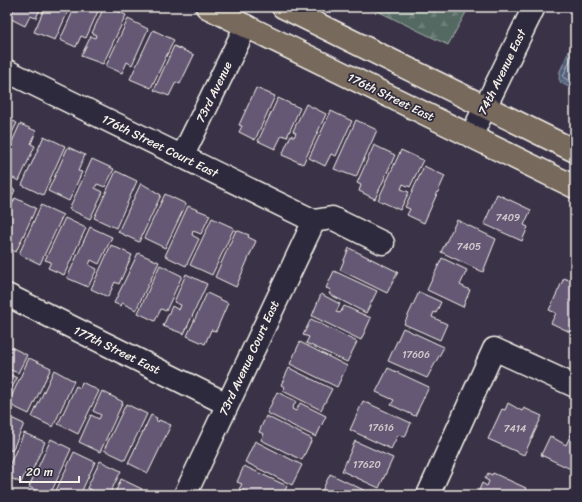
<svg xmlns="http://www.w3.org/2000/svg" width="582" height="502" viewBox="0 0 582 502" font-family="Sriracha,sans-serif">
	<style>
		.forest { fill: url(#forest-firs); stroke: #a4ada6 }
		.water { fill: url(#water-ripples); stroke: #939ba7 }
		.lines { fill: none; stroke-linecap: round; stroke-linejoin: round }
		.shore { stroke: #b3b7bd; stroke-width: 1 }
		.building { fill: #655975; stroke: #f4f1e8 }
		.minor-casing { stroke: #f4f1e8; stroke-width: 25 }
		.major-casing { stroke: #f4f1e8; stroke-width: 25 }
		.minor { stroke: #2f2a3d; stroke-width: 22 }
		.major { stroke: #77695c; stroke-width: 22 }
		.labels { text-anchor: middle; stroke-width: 3.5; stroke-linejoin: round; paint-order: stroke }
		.number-label { font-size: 10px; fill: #d0cbcb }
		.street-label { font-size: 12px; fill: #f4f1e8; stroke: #2f2a3d }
	</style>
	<defs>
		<pattern id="forest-firs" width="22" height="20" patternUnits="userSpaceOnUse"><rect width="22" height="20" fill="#546963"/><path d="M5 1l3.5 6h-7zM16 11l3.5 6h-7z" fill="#6d7f79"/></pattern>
		<pattern id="water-ripples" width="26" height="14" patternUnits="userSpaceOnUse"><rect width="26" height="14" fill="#52617c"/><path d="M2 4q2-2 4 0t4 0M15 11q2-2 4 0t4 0" fill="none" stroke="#6c788f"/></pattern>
	</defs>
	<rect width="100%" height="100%" fill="#3a3348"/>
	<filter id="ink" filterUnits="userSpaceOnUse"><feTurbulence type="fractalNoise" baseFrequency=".025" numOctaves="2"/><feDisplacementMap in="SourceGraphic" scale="8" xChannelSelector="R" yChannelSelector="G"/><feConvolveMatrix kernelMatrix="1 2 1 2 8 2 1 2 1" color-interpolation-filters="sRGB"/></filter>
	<g filter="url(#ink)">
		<path class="forest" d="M369 7H469L448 45Z"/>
		<path class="water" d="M575 38V90L561 83 559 79 560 71Z"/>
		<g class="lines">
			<path class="shore" d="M575 48 563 77 575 85"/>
		</g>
		<path class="building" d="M15 7H41L36 18 30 16 25 26 9 18Z
			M45 7H70L55 40 34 32Z
			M75 7H95L99 9 86 38 81 36 76 47 60 40Z
			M104 7H109L126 15 103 64 81 56 91 36 95 38 96 35 92 33Z
			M128 19 148 29 132 65 127 62 122 73 106 66Z
			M153 30 174 40 151 88 130 79Z
			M174 46 194 55 180 84 176 82 169 96 154 90Z
			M256 88 275 96 255 140 239 132 242 126 239 125Z
			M278 98 300 108 287 137 282 135 275 149 258 141Z
			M306 104 326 114 303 164 282 155 291 135 294 137 296 133 293 131Z
			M331 111 352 121 336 156 331 154 325 166 309 158Z
			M7 118 17 123 8 141H7Z
			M356 120 377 130 356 177 334 169Z
			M20 124 36 131 31 144 35 146 19 181 7 175V153Z
			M44 136 65 146 43 195 22 185Z
			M374 145 395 155 375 199 359 191 361 185 357 183Z
			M68 147 85 155 78 171 82 172 69 201 48 191Z
			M401 150 423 160 410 187 403 184 401 189 409 192 400 210 378 200Z
			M92 159 114 169 105 187 97 184 95 188 103 192 90 219 69 209Z
			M424 166 445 176 424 223 407 215 410 209 405 207Z
			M116 171 137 181 116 228 94 218Z
			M141 183 161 195 139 242 118 232Z
			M7 186 15 190 7 207Z
			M165 194 186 204 165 248 144 238Z
			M497 194 531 210 524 225 528 227 522 241 484 224Z
			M15 198 36 208 16 252 7 248V216Z
			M41 205 63 215 40 264 19 254Z
			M188 206 210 215 201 234 193 231 192 235 199 239 186 266 165 256Z
			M65 218 86 228 64 275 48 268 51 262 45 260Z
			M212 218 234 228 212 275 190 265Z
			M457 220 496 239 483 272 441 252Z
			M90 227 112 237 99 264 91 260 89 265 97 269 88 287 67 278Z
			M236 230 249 235 248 237 256 241 236 287 215 277Z
			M111 245 132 255 119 284 115 282 108 297 91 289Z
			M349 248 398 272 387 293 340 270Z
			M138 253 159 262 136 310 122 303 121 306 114 303Z
			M442 258 467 270 460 285 470 290 463 307 427 290Z
			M160 265 182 276 166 311 161 309 155 321 138 313Z
			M334 271 377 291 366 313 329 294 331 290 326 288Z
			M186 274 207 284 184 334 163 326 172 306 179 310 181 305 174 302Z
			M564 278 575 283V320L570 332 551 323 556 313 549 310Z
			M419 292 441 302 436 313 434 312 432 317 447 324 440 340 404 324Z
			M207 293 228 303 216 331 211 330 205 344 187 336Z
			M321 294 340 304 336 312 340 313 344 306 371 318 361 340 312 316Z
			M311 319 357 342 347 362 306 343 309 337 303 335Z
			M403 328 444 347 427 378 388 361Z
			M300 342 347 366 337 387 290 364Z
			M7 345 27 355 18 373 11 370 9 374 17 378 7 398Z
			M29 358 51 368 29 414 8 404Z
			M289 368 332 389 321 410 283 391 285 387 281 385Z
			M388 368 429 387 415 416 391 405 394 400 376 392Z
			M54 370 74 381 53 427 32 417Z
			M82 382 99 391 78 434 58 424 76 386 80 388Z
			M102 391 123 402 100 452 79 442 91 415 99 419 101 415 93 411Z
			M277 392 296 401 292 409 296 411 300 403 326 416 316 437 267 413Z
			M363 401 411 423 405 437 398 435 391 449 350 430Z
			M508 403 522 411 524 408 542 416 524 455 488 439 502 409 505 410Z
			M126 404 147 414 125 460 104 450Z
			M151 415 157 418 156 420 158 422 159 420 171 425 148 473 128 463Z
			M7 416 24 424 12 451 7 448Z
			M266 416 312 439 302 460 261 440 264 434 259 432Z
			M573 430 575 431V471L541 455 550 436 566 445Z
			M24 433 45 442 32 471 27 469 21 483 7 476V470Z
			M51 439 71 449 50 495H46L29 487Z
			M255 441 302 465 292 485 245 462Z
			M355 441 393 458 379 488 342 471Z
			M74 452 95 462 80 495H54Z
			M100 461 121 471 109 495H93L95 492 87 488Z
			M244 466 287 486 283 495H252L239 489 242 484 237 482Z
			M488 473 492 475 493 473 526 488 523 495H477L482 483 487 486 489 481 485 479Z
			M330 474 374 495H320Z
			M121 479 142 489 139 495H114Z"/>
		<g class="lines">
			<defs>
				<path id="minor" d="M7 71 314 221
					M471 136 534 7
					M182 157 246 26
					M314 221 332 218 383 243
					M7 295 227 404
					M185 495 314 221
					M428 495 494 349 575 386"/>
				<path id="major" d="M207 7 575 187
					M283 7 575 151"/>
			</defs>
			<use href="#minor" class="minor-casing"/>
			<use href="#major" class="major-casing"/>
			<use href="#minor" class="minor"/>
			<use href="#major" class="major"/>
		</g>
	</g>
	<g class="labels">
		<g class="number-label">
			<text x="508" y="221">7409</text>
			<text x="469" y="250">7405</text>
			<text x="416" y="358">17606</text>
			<text x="381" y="431">17616</text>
			<text x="515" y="432">7414</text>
			<text x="367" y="468">17620</text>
		</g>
		<g class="street-label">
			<text transform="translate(502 72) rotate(-64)" y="4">74th Avenue East</text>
			<text transform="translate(214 92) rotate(-64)" y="4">73rd Avenue</text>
			<text transform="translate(391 97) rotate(26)" y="4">176th Street East</text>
			<text transform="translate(160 146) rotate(26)" y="4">176th Street Court East</text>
			<text transform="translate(117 350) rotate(26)" y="4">177th Street East</text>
			<text transform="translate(249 358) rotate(-65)" y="4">73rd Avenue Court East</text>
		</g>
	</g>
	<rect width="582" height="502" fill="none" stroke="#2f2a3d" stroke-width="24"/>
	<rect x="12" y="12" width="558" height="478" fill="none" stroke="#f4f1e8" stroke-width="1.5" filter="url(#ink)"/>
	<path d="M20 476v6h59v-6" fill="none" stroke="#f4f1e8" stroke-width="2"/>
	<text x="26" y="476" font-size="12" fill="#f4f1e8" stroke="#2f2a3d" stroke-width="3" paint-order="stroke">20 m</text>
</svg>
